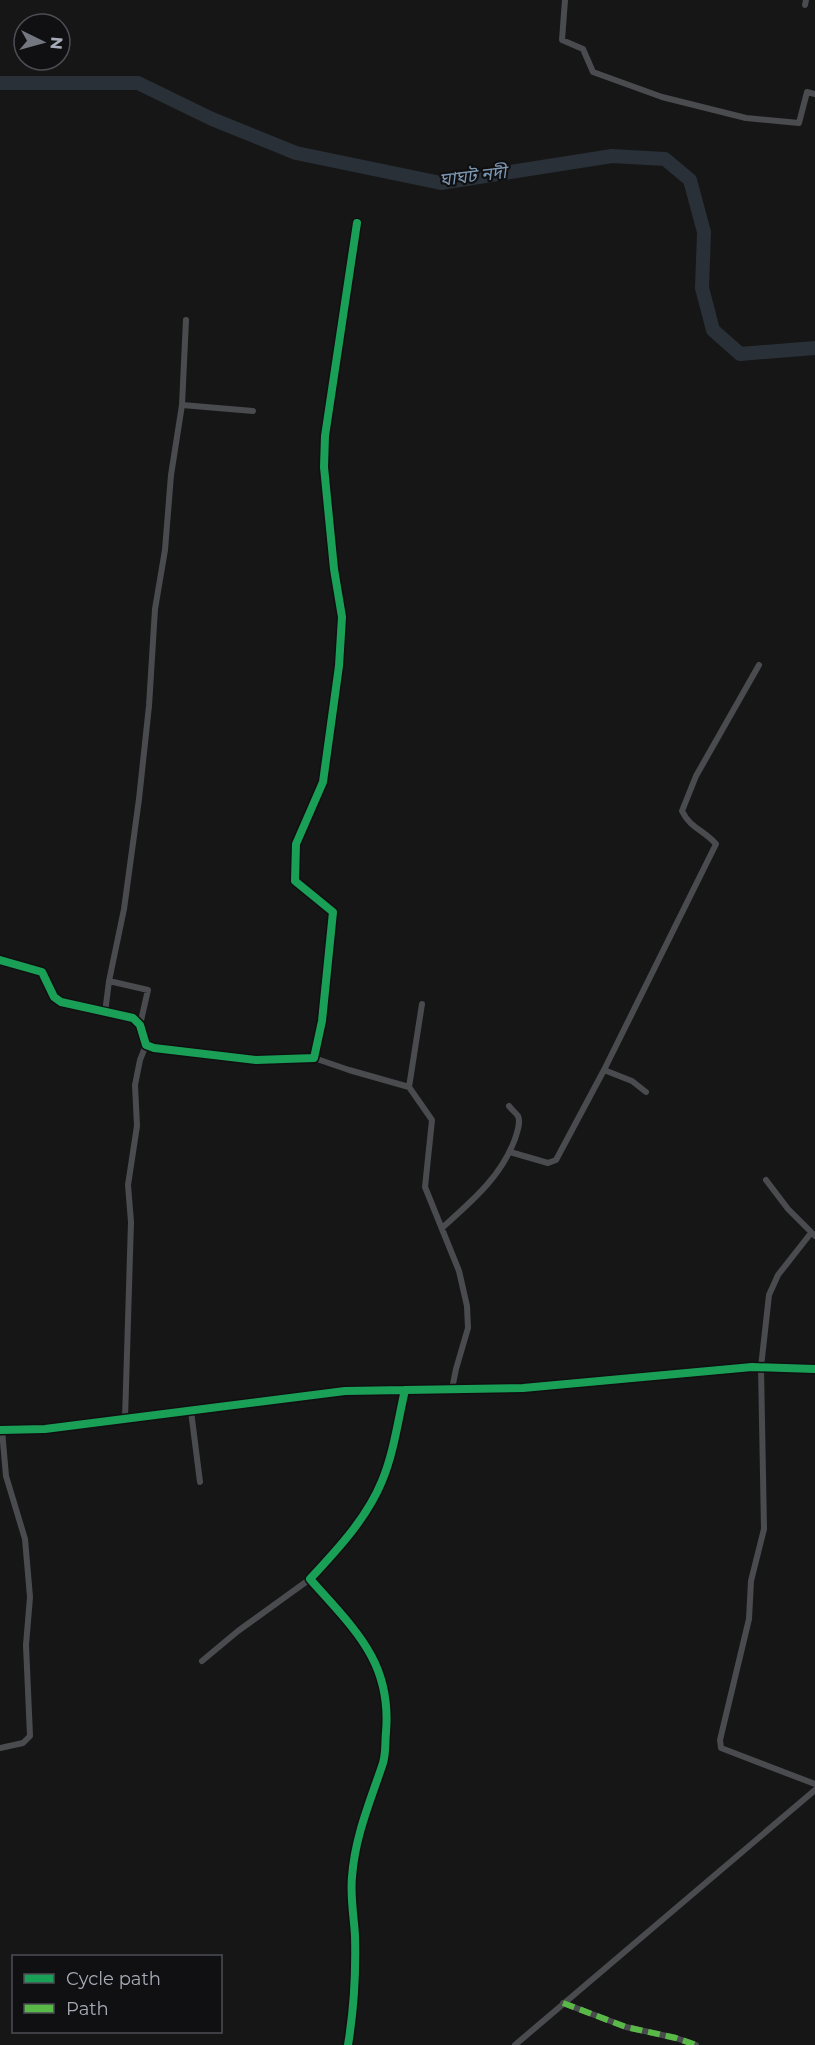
<svg xmlns="http://www.w3.org/2000/svg" width="815" height="2045" viewBox="0 0 815 2045" font-family="Montserrat,'Noto Sans Bengali',sans-serif">
	<style>
		.lines { fill: none; stroke-linecap: round; stroke-linejoin: round }
		.river { stroke: #293038; stroke-width: 14 }
		.minor { stroke: #4a4b4f; stroke-width: 6 }
		.quiet { stroke: #58b947; stroke-width: 6; stroke-dasharray: 12 6; stroke-linecap: butt }
		.cycleway-casing { stroke: #101012; stroke-width: 11 }
		.cycleway { stroke: #1a9f57; stroke-width: 8 }
		.labels { text-anchor: middle; stroke-width: 4.5; stroke-linejoin: round; paint-order: stroke }
		.water-label { font-size: 18px; font-style: italic; fill: #7d98b3; stroke: #101012 }
	</style>
	<rect width="100%" height="100%" fill="#161616"/>
	<g class="lines">
		<path class="river" d="M0 83H138L212 119 296 153 441 183 612 156 665 159 690 180 704 232 702 288 713 330 740 354 815 348"/>
		<path class="minor" d="M565 0 562 40 583 49 593 72 662 97 746 118 799 123 807 92 815 94
			M805 5 806 0
			M182 405 253 411
			M0 960 42 972 54 997 61 1002 133 1018 140 1025 146 1045 154 1048 256 1060 314 1058 322 1021 333 912 295 881 296 844 323 782 339 666 342 617 334 569 324 467 325 436 357 223
			M109 981 148 990 140 1025
			M105 1013 109 981 124 909 139 799 149 706 155 609 165 550 171 475 182 405 186 320
			M314 1058 349 1070 409 1087 432 1120 425 1187 459 1271 467 1306 468 1328 456 1369 452 1389
			M604 1070 632 1081 646 1092
			M409 1087 422 1004
			M510 1152 548 1163 556 1160 604 1070 716 844C704 830 690 828 682 811L696 776 759 665
			M766 1180 788 1209 815 1236
			M442 1228C472 1201 501 1177 515 1139 517 1132 521 1123 518 1116 516 1113 511 1109 509 1106
			M811 1233 778 1275 769 1295 761 1367 764 1529 751 1581 749 1619 720 1740 721 1748 815 1784
			M191 1411 200 1482
			M125 1419 131 1222 128 1185 137 1126 135 1085 140 1060 146 1045
			M0 1430 45 1429 345 1391 523 1388 752 1367 815 1369
			M202 1661 238 1631 310 1579
			M0 1748 23 1743 30 1736 26 1645 30 1597 25 1539 6 1476 2 1430
			M563 2003 626 2027 676 2038 696 2045
			M348 2045C354 2009 356 1973 355 1936 354 1917 350 1896 352 1877 355 1836 370 1802 383 1763 386 1753 385 1742 386 1732 392 1661 353 1628 310 1579 337 1550 367 1518 382 1481 394 1452 398 1420 405 1390
			M515 2045 815 1790"/>
		<path class="quiet" d="M563 2003 626 2027 676 2038 696 2045"/>
		<defs>
			<path id="cycleway" d="M0 960 42 972 54 997 61 1002 133 1018 140 1025 146 1045 154 1048 256 1060 314 1058 322 1021 333 912 295 881 296 844 323 782 339 666 342 617 334 569 324 467 325 436 357 223
				M0 1430 45 1429 345 1391 523 1388 752 1367 815 1369
				M348 2045C354 2009 356 1973 355 1936 354 1917 350 1896 352 1877 355 1836 370 1802 383 1763 386 1753 385 1742 386 1732 392 1661 353 1628 310 1579 337 1550 367 1518 382 1481 394 1452 398 1420 405 1390"/>
		</defs>
		<use href="#cycleway" class="cycleway-casing"/>
		<use href="#cycleway" class="cycleway"/>
	</g>
	<g class="labels">
		<g class="water-label">
			<text transform="translate(473 176) rotate(-7)" y="6">ঘাঘট নদী</text>
		</g>
	</g>
	<rect x="12" y="1955" width="210" height="78" fill="#101012" stroke="#4c4e54" stroke-width="1.5"/>
	<rect x="24" y="1974" width="30" height="9" fill="#1a9f57" stroke="#4c4e54" stroke-width="1.5"/>
	<text x="66" y="1985" font-size="18" fill="#a7abb7">Cycle path</text>
	<rect x="24" y="2004" width="30" height="9" fill="#58b947" stroke="#4c4e54" stroke-width="1.5"/>
	<text x="66" y="2015" font-size="18" fill="#a7abb7">Path</text>
	<g transform="translate(42 42) rotate(95)"><circle r="28" fill="#101012" stroke="#4c4e54" stroke-width="1.5"/>
	<path d="M0-4.5L10 22L0 15L-10 22Z" fill="#74777f"/>
	<text y="-9" font-size="16" font-weight="bold" text-anchor="middle" fill="#a7abb7">N</text>
	</g>
</svg>
